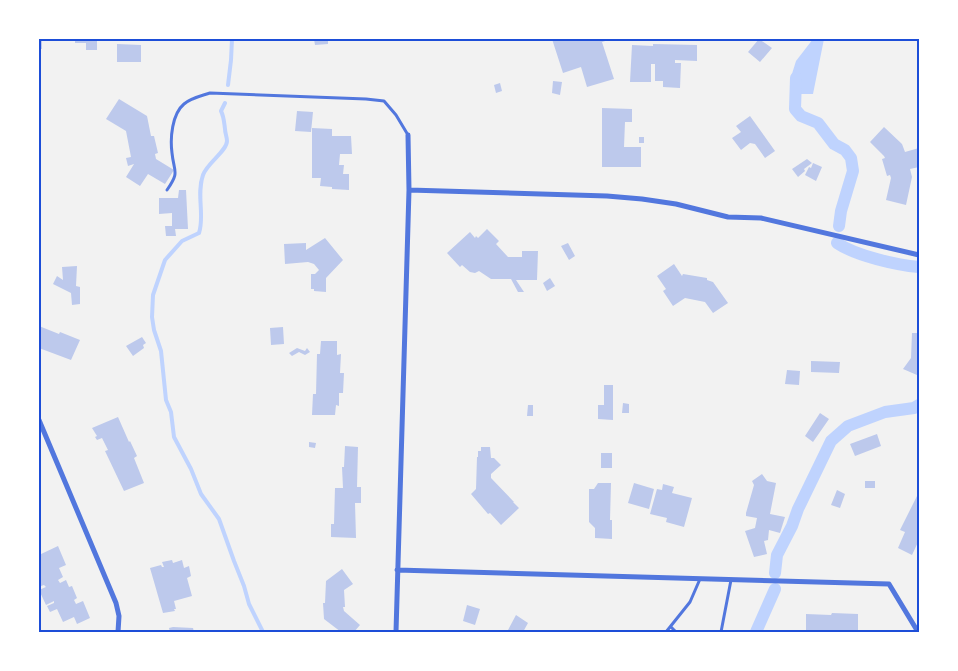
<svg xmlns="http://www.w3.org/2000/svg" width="958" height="671" viewBox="0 0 958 671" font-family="Montserrat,sans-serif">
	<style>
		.water { fill: #bfd3fe }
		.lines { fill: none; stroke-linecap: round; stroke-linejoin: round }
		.stream { stroke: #bfd3fe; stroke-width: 4 }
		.canal { stroke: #bfd3fe; stroke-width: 12 }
		.building { fill: #bdc9ec }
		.service { stroke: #5277de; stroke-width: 3 }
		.minor { stroke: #5277de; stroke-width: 5 }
		.neatline { fill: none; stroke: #1d4ed8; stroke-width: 2 }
	</style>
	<rect width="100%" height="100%" fill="#f2f2f2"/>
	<path class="water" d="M813 39H824L813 94H791V77L796 61Z"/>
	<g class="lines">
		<path class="stream" d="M228 85 231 60 232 39
			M225 103 221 111C224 117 224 122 225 129 225 133 227 137 227 141 227 151 207 163 203 175 196 195 205 215 199 233L182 241 165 260 153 295 152 317 154 330 161 351 166 400 171 412 174 437 191 469 201 494 219 519 234 561 244 586 249 604 263 632"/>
		<path class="canal" d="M796 78 795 109 801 116 818 123 834 144 845 150 851 158 853 171 841 211 839 226
			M837 243C856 256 897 265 919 267
			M775 573 777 555 792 526 798 509 831 441 848 426 885 412 914 408 919 405
			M756 632 775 589"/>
	</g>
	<path class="building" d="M75 39H97V50H86V43H75Z
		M314 39H328V44L315 45Z
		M552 39H589L590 41 598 39H612L602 42 614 79 587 87 581 67 563 73Z
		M759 39 772 48 760 62 748 52Z
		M39 41H42V49H39Z
		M117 44 141 45V62H117Z
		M653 44 697 45V61L675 60V63H681L680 88 663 87V81H655V64H651V82H630L632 45 653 46Z
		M553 81 562 82 560 95 552 93Z
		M500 83 502 91 496 93 494 85Z
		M119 99 147 116 151 136H154L158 153 155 154 156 159 174 170 165 184 148 174 140 186 126 177 134 164 128 166 126 158 131 157 126 131 106 119Z
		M602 108 632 109V122H625L624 147H641V167H602Z
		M297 111 313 112 311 132 295 131Z
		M750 116 775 151 765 158 755 144 750 143 741 150 732 138 741 132 736 126Z
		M884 127 902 144 905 152 919 148V167L910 169 912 177 906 205 886 200 891 178 890 175 887 176 882 159 885 158 884 156 870 142Z
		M312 128 332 129V136H351L352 154H340L339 165H344L343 174H349V190L332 189V187L320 186 321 178H312Z
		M639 137H644V143H639Z
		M807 159 812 163 804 169 805 171 798 177 792 169Z
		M813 163 822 167 816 181 805 175 809 167 811 168Z
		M179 190H186L188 229H175L176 236H166L165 226H172V213L159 214V198H178Z
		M487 229 499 241 496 244 508 257H522V251H538L537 280H516L524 292H518L511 279H491L479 271 475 273 470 272 462 265 460 267 447 253 470 232 475 238 476 236 478 238Z
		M325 238 343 260 326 278V292L314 291V289H311V274H315L319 270 314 264 308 262 285 264 284 244 306 243V250Z
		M568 243 575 256 569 260 561 246Z
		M674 264 682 276 683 274 707 278V280L713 282 728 303 713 313 705 302 685 298 673 306 663 291 666 289 657 276Z
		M77 266 76 286 80 287V304L72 305 71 293 53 284 57 276 63 280 62 267Z
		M550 278 555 286 547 291 543 283Z
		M39 326 59 334 60 332 80 340 71 360 39 348Z
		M283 327 284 344 271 345 270 328Z
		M912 333H919V371L917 375 903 369 911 358Z
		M142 337 146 343 143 345 144 348 133 356 126 346Z
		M321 341H337V355L341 354 340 373H344L343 393H339V406L336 405 335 415H312L313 394H316L317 354H320Z
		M297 348 305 351 307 348 310 352 305 355 299 352 292 356 289 353Z
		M811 361 840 362 839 373 811 372Z
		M787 370 800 371 799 385 785 384Z
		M604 385H613V420L598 419V405H604Z
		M623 403 629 404V413H622Z
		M528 405H533V416H527Z
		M820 413 829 419 813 442 805 436Z
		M118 417 129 442 130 441 137 456 134 458 144 483 124 491 105 451 108 450 102 438 97 440 95 437 97 436 92 428Z
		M877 434 881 446 855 456 850 444Z
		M309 442 316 443 315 448 309 447Z
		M345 446 358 447 357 487H361V503H355L356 538 331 537V524H334L335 488H343L342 467H344Z
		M481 447H490L491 458H494L501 465 491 474V478L514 502H513L519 508 501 525 490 513 488 514 471 494 476 489 477 457H478V451H481Z
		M601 453H612V468H601Z
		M762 474 767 481 776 483 770 514 785 517 780 533 769 530 768 540 764 541 767 554 754 557 745 531 755 528 757 518 746 516V513L754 485 752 481Z
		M865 481H875V488H865Z
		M598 483H611L610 520H612V539L595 538V528L589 522V489H594Z
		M634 483 654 489 649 509 628 503Z
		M663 484 674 487 672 493 692 498 684 527 666 522 667 518 650 514 657 489 662 490Z
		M837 490 845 494 840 508 831 505Z
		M918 494H919V540L912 555 898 548 905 532 900 530Z
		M58 546 66 565 59 568 63 577 58 580 60 583 66 580 69 587 72 586 77 598 74 600 76 604 83 601 90 618 77 624 74 617 63 622 57 609 50 612 47 606 54 603V601L46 605 39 590 46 587 44 585 41 586 40 584 39 586V555Z
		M172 560 173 563 182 560 184 568 189 566 191 576 187 578 192 596 174 601 176 609H174L175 611 163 613 150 568 161 565 162 567H164L162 562Z
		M342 569 353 584 344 590 345 607H343L344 611 360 625 354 632H341L324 619 323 603H325L326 581Z
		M467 605 480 609 475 625 463 621Z
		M832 613 858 614V632H806V614L831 615Z
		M516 615 528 623 523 632H507Z
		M173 627 193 628 194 632H170L169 628Z"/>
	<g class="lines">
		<path class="service" d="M167 190C180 171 174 173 172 153 170 138 172 114 184 104 191 98 201 96 210 93L366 99 384 101 396 115 408 135
			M671 627 676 632
			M666 632 690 602 700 579
			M721 632 731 580"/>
		<path class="minor" d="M409 190 607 196 642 199 676 204 728 217 761 218 919 255
			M39 420 116 603 119 616 118 632
			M397 570 889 584 918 632
			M396 632 409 190 408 135"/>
	</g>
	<rect width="958" height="671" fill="none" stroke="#ffffff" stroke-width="80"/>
	<rect x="40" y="40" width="878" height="591" class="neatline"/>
</svg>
